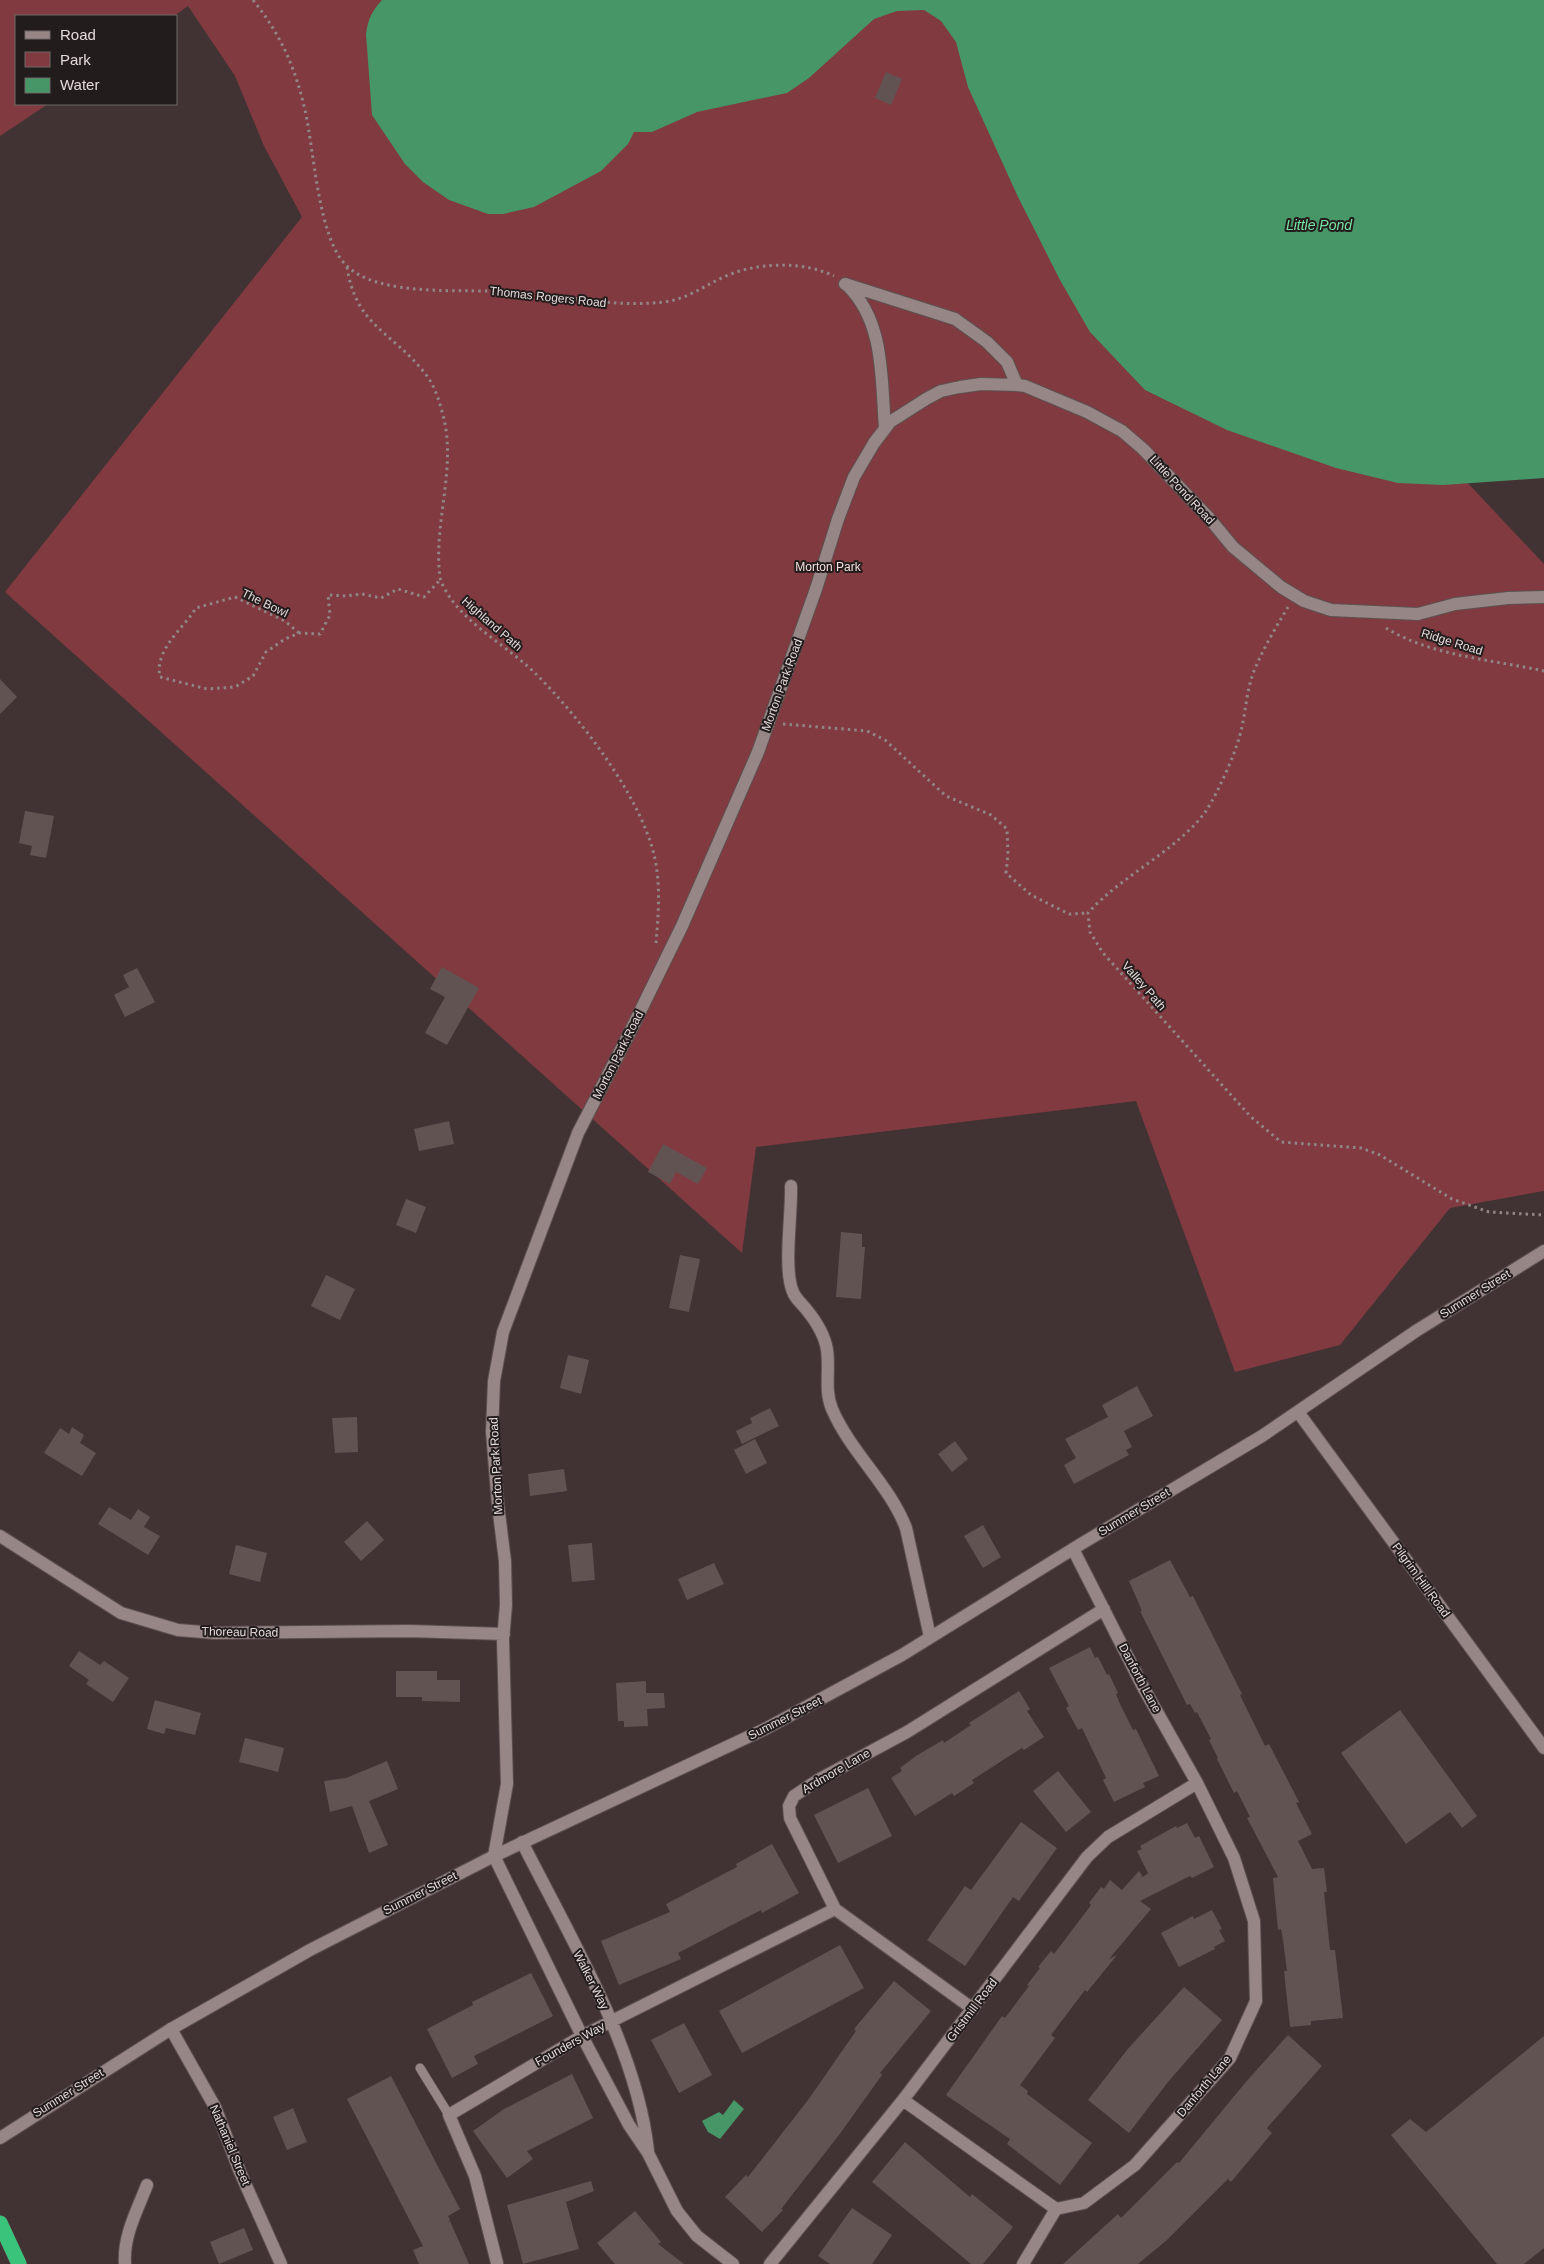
<svg xmlns="http://www.w3.org/2000/svg" width="1544" height="2264" viewBox="0 0 1544 2264" font-family="Arial,sans-serif">
	<style>
		.green { fill: #813a40 }
		.water { fill: #479667 }
		.building { fill: #625353 }
		.lines { fill: none; stroke-linecap: round; stroke-linejoin: round }
		.lane-casing { stroke: #5c5050; stroke-width: 10 }
		.street-casing { stroke: #5c5050; stroke-width: 14 }
		.secondary-casing { stroke: #5c5050; stroke-width: 14 }
		.highway-casing { stroke: #5c5050; stroke-width: 16 }
		.path { stroke: #918585; stroke-width: 3; stroke-dasharray: 2.5 4; stroke-linecap: butt }
		.lane { stroke: #978686; stroke-width: 9 }
		.street { stroke: #978686; stroke-width: 12 }
		.secondary { stroke: #978686; stroke-width: 12 }
		.highway { stroke: #3ac37a; stroke-width: 15 }
		.labels { text-anchor: middle; stroke-width: 4; stroke-linejoin: round; paint-order: stroke }
		.street-label { font-size: 12px; fill: #e3dada; stroke: #231c1c }
		.park-label { font-size: 12px; fill: #f5dddd; stroke: #231c1c }
		.water-label { font-size: 14px; font-style: italic; fill: #78e4a3; stroke: #231c1c }
	</style>
	<rect width="100%" height="100%" fill="#413333"/>
	<path class="green" d="M0 0H1544L1463 478 1544 564V1191L1450 1208 1340 1345 1235 1372 1136 1101 756 1147 742 1253 5 592 302 217 264 146 235 76 188 6 174 16H16V104H48L0 136Z"/>
	<path class="water" d="M382 0H1544V478L1443 485 1398 483 1336 468 1227 430 1145 390 1090 332 1060 280 1018 197 968 87 956 42 941 21 924 10 897 11 874 19 809 78 787 93 697 112 652 132H634L628 144 601 171 534 207 503 214H488L449 200 423 182 405 164 372 115 366 34C368 19 372 11 382 0Z
		M734 2100 744 2109 720 2139 708 2132 702 2121 719 2112 723 2115Z"/>
	<path class="building" d="M886 72 902 79 891 105 875 98Z
		M0 679 17 697 0 714Z
		M25 811 54 816 46 858 30 855 32 846 19 843Z
		M442 967 479 988 447 1045 425 1033 445 997 430 989Z
		M137 968 155 1002 125 1017 114 995 129 987 123 975Z
		M449 1121 454 1144 419 1151 414 1129Z
		M663 1144 707 1168 698 1184 676 1172 670 1184 648 1172Z
		M406 1199 426 1207 416 1233 396 1225Z
		M841 1232 862 1234V1247H865L861 1299 836 1297Z
		M680 1255 700 1259 689 1312 669 1308Z
		M326 1275 355 1289 340 1320 311 1306Z
		M568 1355 589 1360 581 1394 560 1388Z
		M1137 1386 1153 1416 1124 1431 1132 1447 1126 1450 1129 1455 1074 1484 1064 1465 1076 1458 1065 1439 1108 1417 1102 1405Z
		M770 1408 779 1426 742 1444 736 1431 752 1423 750 1418Z
		M357 1417 358 1452 335 1453 332 1418Z
		M72 1427 84 1435 80 1443 96 1453 82 1476 44 1453 60 1428 69 1434Z
		M755 1439 767 1463 746 1474 734 1450Z
		M955 1441 968 1459 952 1472 938 1454Z
		M564 1469 567 1491 530 1496 528 1474Z
		M109 1507 131 1520 138 1509 150 1517 144 1527 160 1536 148 1555 98 1524Z
		M367 1521 384 1540 361 1561 344 1542Z
		M983 1525 1001 1557 983 1568 964 1536Z
		M592 1543 595 1580 572 1582 568 1545Z
		M236 1545 267 1553 260 1582 229 1574Z
		M1170 1560 1190 1597 1193 1596 1242 1694 1240 1695 1265 1746 1269 1744 1299 1802 1296 1803 1312 1834 1298 1841 1312 1869 1324 1868 1327 1892H1324L1330 1950H1335L1343 2018 1311 2021V2025L1290 2027 1284 1971H1287L1283 1940 1281 1929 1278 1930 1273 1878 1278 1877 1247 1818 1250 1817 1237 1791 1234 1793 1217 1759 1218 1758 1209 1740 1211 1739 1197 1712 1195 1713 1190 1704 1187 1705 1140 1611H1142L1129 1581Z
		M714 1563 724 1584 687 1600 678 1579Z
		M1090 1647 1095 1658 1098 1657 1107 1675 1109 1674 1118 1693 1116 1694 1120 1704 1133 1730 1136 1729 1159 1776 1143 1783 1145 1787 1114 1802 1103 1780 1106 1778 1082 1728 1078 1730 1066 1708 1069 1706 1049 1668Z
		M79 1651 100 1665 104 1661 129 1678 113 1702 86 1684 89 1680 69 1666Z
		M396 1671H437V1680H460V1702L422 1701V1697H396Z
		M646 1681V1693H664L665 1708 647 1709 648 1726 624 1727V1721H618L616 1683Z
		M1019 1691 1030 1709 1027 1711 1044 1737 1024 1750 1022 1748 972 1780 974 1783 954 1796 952 1793 915 1816 891 1778 902 1771 900 1768 916 1756 943 1740 944 1743 971 1725 969 1723 986 1712Z
		M155 1700 201 1713 195 1735 166 1728 164 1734 147 1729Z
		M1400 1710 1477 1816 1462 1828 1450 1812 1406 1844 1341 1753Z
		M245 1738 284 1748 278 1772 239 1762Z
		M387 1761 398 1789 369 1801 388 1845 369 1853 352 1806 330 1812 324 1781 346 1778Z
		M1058 1771 1091 1812 1066 1832 1033 1791Z
		M868 1788 892 1836 838 1863 814 1815Z
		M1021 1822 1057 1848 1019 1901 1013 1897 965 1966 927 1940 965 1886 971 1890Z
		M1187 1823 1195 1838 1199 1836 1214 1867 1192 1878 1190 1876 1140 1901 1151 1909 1109 1959 1117 1955 1087 1992 1085 1990 1051 2035 1055 2038 1020 2085 1028 2091 1027 2094 1092 2143 1060 2185 1007 2144 1010 2139 946 2095 1002 2016 1005 2018 1029 1986 1027 1985 1040 1968 1038 1967 1051 1951 1054 1954 1091 1905 1089 1903 1101 1887 1104 1889 1110 1880 1122 1890 1139 1871 1143 1877 1148 1873 1137 1851 1142 1849 1140 1846 1176 1826 1177 1828Z
		M772 1844 799 1893 762 1913 761 1910 678 1953 681 1959 619 1985 601 1941 670 1912 666 1904 737 1867 736 1864Z
		M1212 1910 1222 1929 1219 1930 1225 1941 1214 1947 1215 1949 1179 1967 1161 1933 1193 1916 1194 1919Z
		M840 1945 864 1988 742 2053 719 2011Z
		M531 1973 553 2016 474 2056 478 2064 452 2078 427 2029 473 2005 472 2002Z
		M894 1981 931 2011 880 2073 882 2075 839 2135 781 2209 783 2210 762 2232 725 2197 746 2175 748 2177 808 2100 856 2031 854 2029Z
		M1184 1987 1222 2020 1168 2082 1129 2133 1088 2100 1127 2050Z
		M684 2023 712 2075 679 2093 651 2040Z
		M1288 2035 1322 2066 1267 2128 1272 2133 1231 2182 1228 2179 1167 2240 1138 2264H1063L1118 2214 1121 2218 1177 2162 1179 2163 1245 2083Z
		M1544 2036V2248L1524 2264H1497L1391 2135 1410 2119 1426 2132Z
		M572 2074 593 2118 527 2151 533 2159 507 2178 473 2131 504 2109Z
		M391 2076 460 2209 448 2216 450 2220 448 2222 450 2221 469 2264H419L413 2250 423 2246 347 2099Z
		M293 2108 307 2142 287 2150 273 2117Z
		M905 2142 970 2197 972 2194 1013 2227 983 2264H971L872 2182Z
		M591 2181 594 2191 566 2202 579 2249 523 2264 507 2205Z
		M852 2208 892 2235 872 2264H830L818 2256Z
		M635 2211 661 2242 658 2244 684 2264H615L597 2243Z
		M244 2228 253 2250 219 2264 210 2242Z"/>
	<g class="lines">
		<defs>
			<path id="lane" d="M420 2068 449 2115"/>
			<path id="street" d="M845 284 955 319 987 342 1007 362 1017 385 1025 386 1087 412 1122 431 1143 449 1209 518 1233 547 1281 587 1304 601 1331 610 1418 614 1455 604 1508 598 1544 597
				M847 285C885 322 881 379 885 428
				M791 1186C792 1214 783 1269 793 1292 795 1298 802 1304 806 1309 815 1320 825 1336 827 1350 830 1370 824 1390 832 1409 851 1453 889 1484 906 1528L930 1637
				M0 1536 121 1613 178 1630 215 1633 409 1631 504 1634
				M522 1842C569 1935 637 2047 648 2151
				M973 2009 835 1909 790 1818 789 1806 794 1796 818 1780 907 1732 1104 1609
				M171 2029 215 2107 240 2172 281 2264
				M903 2100 1056 2209 1084 2203 1135 2165 1230 2058 1256 2001 1254 1921 1234 1858 1197 1783 1143 1687 1073 1549
				M497 2263 475 2176 449 2115 582 2036 835 1909
				M125 2264C123 2236 137 2211 147 2185
				M733 2264 697 2236 677 2211 648 2153 629 2125 582 2036 494 1856 507 1784 503 1640 506 1605 505 1561 498 1505 492 1432 494 1381 503 1332 578 1133 630 1032 682 926 758 752 816 589 838 519 854 477 874 443 890 422 926 399 941 391 960 387 981 384 1017 385
				M770 2264 903 2100 1087 1857 1108 1837 1197 1783
				M1023 2264 1056 2209"/>
			<path id="secondary" d="M1298 1412 1544 1748
				M0 2138 171 2029 310 1950 494 1856 765 1729 902 1655 1081 1544 1262 1436 1416 1331 1544 1251"/>
			<path id="highway" d="M0 2223 19 2264"/>
		</defs>
		<use href="#lane" class="lane-casing"/>
		<use href="#street" class="street-casing"/>
		<use href="#secondary" class="secondary-casing"/>
		<use href="#highway" class="highway-casing"/>
		<path class="path" d="M253 0C281 35 295 67 305 110 314 149 318 238 346 265 379 299 469 288 515 292 565 295 613 308 664 302 688 299 705 285 726 276 758 262 803 261 834 276
			M347 267C356 326 391 331 424 372 435 385 440 403 444 419 456 471 433 525 440 577 441 584 447 593 451 599 473 629 510 648 537 675 581 719 651 808 657 872 660 895 658 919 656 943
			M1288 607C1276 627 1263 649 1254 671 1247 689 1246 708 1242 727 1238 748 1218 793 1206 811 1177 851 1122 875 1088 913L1090 932 1103 953 1250 1116 1281 1142 1361 1148 1380 1155 1452 1199 1489 1212 1544 1215
			M1386 628C1431 656 1494 660 1544 671
			M299 633 285 621 235 597 196 608C183 629 154 650 160 677L207 689 235 687 253 676 266 652 285 639 299 633 320 634 330 615 328 595 346 596 362 594 381 598 398 589 424 597 440 580
			M783 724 867 731 885 740 946 796 991 815 1007 829 1008 854 1006 873 1031 895 1069 914 1088 913"/>
		<use href="#lane" class="lane"/>
		<use href="#street" class="street"/>
		<use href="#secondary" class="secondary"/>
		<use href="#highway" class="highway"/>
	</g>
	<g class="labels">
		<g class="street-label">
			<text transform="translate(548 297) rotate(6)" y="4">Thomas Rogers Road</text>
			<text transform="translate(1182 490) rotate(47)" y="4">Little Pond Road</text>
			<text transform="translate(265 603) rotate(26)" y="4">The Bowl</text>
			<text transform="translate(492 624) rotate(41)" y="4">Highland Path</text>
			<text transform="translate(1452 642) rotate(17)" y="4">Ridge Road</text>
			<text transform="translate(782 685) rotate(-70)" y="4">Morton Park Road</text>
			<text transform="translate(1144 986) rotate(49)" y="4">Valley Path</text>
			<text transform="translate(618 1055) rotate(-63)" y="4">Morton Park Road</text>
			<text transform="translate(1475 1294) rotate(-32)" y="4">Summer Street</text>
			<text transform="translate(496 1466) rotate(-93)" y="4">Morton Park Road</text>
			<text transform="translate(1134 1512) rotate(-31)" y="4">Summer Street</text>
			<text transform="translate(1421 1580) rotate(54)" y="4">Pilgrim Hill Road</text>
			<text transform="translate(240 1632) rotate(1)" y="4">Thoreau Road</text>
			<text transform="translate(1140 1678) rotate(62)" y="4">Danforth Lane</text>
			<text transform="translate(785 1718) rotate(-27)" y="4">Summer Street</text>
			<text transform="translate(836 1771) rotate(-30)" y="4">Ardmore Lane</text>
			<text transform="translate(420 1893) rotate(-27)" y="4">Summer Street</text>
			<text transform="translate(591 1980) rotate(63)" y="4">Walker Way</text>
			<text transform="translate(972 2010) rotate(-53)" y="4">Gristmill Road</text>
			<text transform="translate(570 2044) rotate(-29)" y="4">Founders Way</text>
			<text transform="translate(1204 2086) rotate(-50)" y="4">Danforth Lane</text>
			<text transform="translate(68 2093) rotate(-32)" y="4">Summer Street</text>
			<text transform="translate(230 2145) rotate(67)" y="4">Nathaniel Street</text>
		</g>
		<g class="park-label">
			<text x="828" y="571">Morton Park</text>
		</g>
		<g class="water-label">
			<text x="1319" y="230">Little Pond</text>
		</g>
	</g>
	<rect x="15" y="15" width="162" height="90" fill="#231c1c" stroke="#706868"/>
	<rect x="25" y="31" width="25" height="8" fill="#978686" stroke="#706868"/>
	<text x="60" y="40" font-size="15" fill="#e3dada">Road</text>
	<rect x="25" y="52" width="25" height="15" fill="#813a40" stroke="#706868"/>
	<text x="60" y="65" font-size="15" fill="#e3dada">Park</text>
	<rect x="25" y="78" width="25" height="15" fill="#479667" stroke="#706868"/>
	<text x="60" y="90" font-size="15" fill="#e3dada">Water</text>
</svg>
